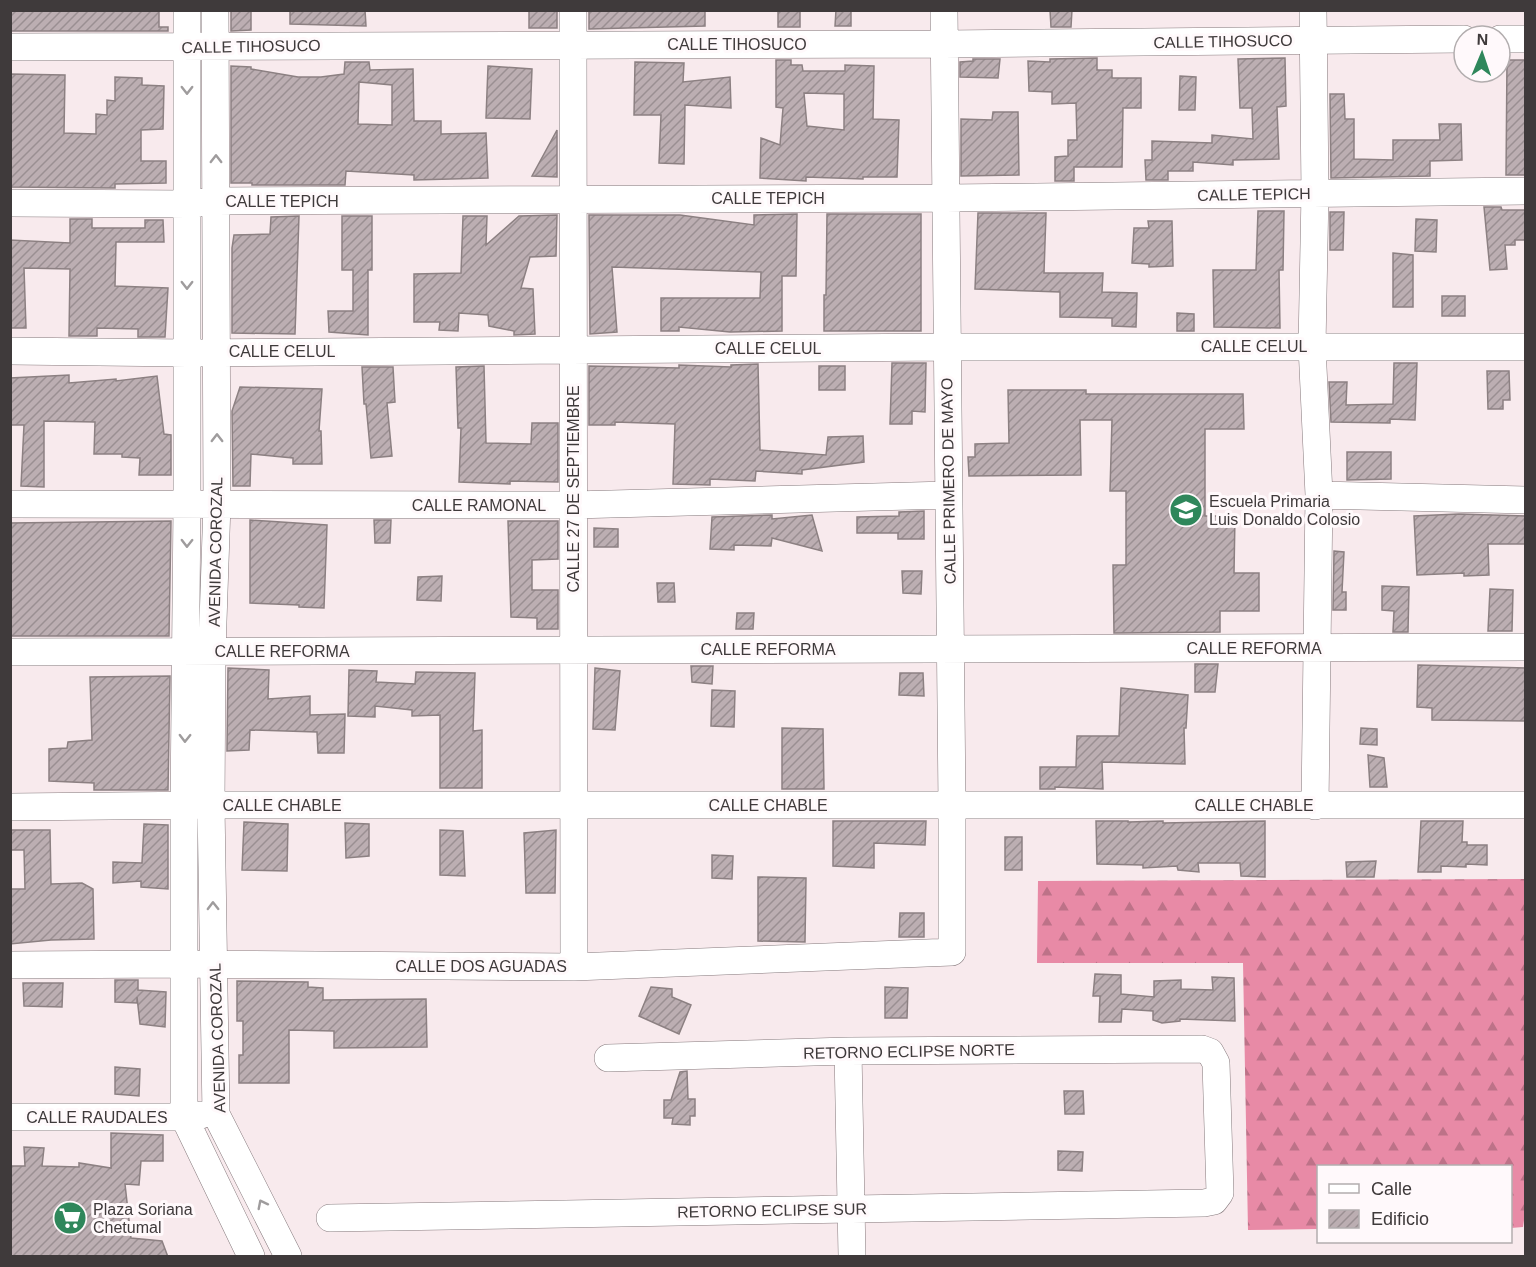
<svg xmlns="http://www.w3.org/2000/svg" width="1536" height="1267" viewBox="0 0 1536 1267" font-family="Arial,sans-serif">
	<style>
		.forest { fill: url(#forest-firs) }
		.building { fill: url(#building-hatch); stroke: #8c8082; stroke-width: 1.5; fill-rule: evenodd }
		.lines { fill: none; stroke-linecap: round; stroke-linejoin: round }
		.minor-casing { stroke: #867a7d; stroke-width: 28 }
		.minor { stroke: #fff; stroke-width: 27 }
		.oneway { stroke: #9f9c9d }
		.labels { text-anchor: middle; stroke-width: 6; stroke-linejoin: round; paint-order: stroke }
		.street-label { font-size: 16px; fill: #3f3a3b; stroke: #fff9fb }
		.poi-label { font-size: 16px; fill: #3f3a3b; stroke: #fff9fb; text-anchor: start }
	</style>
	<defs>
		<pattern id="forest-firs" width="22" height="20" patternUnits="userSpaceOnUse" patternTransform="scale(1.5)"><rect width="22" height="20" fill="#e88aa6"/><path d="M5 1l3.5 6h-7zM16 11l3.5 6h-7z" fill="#bd7288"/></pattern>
		<pattern id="building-hatch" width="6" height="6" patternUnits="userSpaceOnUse" patternTransform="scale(1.5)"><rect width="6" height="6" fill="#bcaeb2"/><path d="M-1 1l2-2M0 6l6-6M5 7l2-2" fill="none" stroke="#9a8f92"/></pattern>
	</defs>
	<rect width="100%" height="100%" fill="#f8eaed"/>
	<path class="forest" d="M1525 879 1526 1207 1523 1227 1511 1228 1510 1166H1318V1229L1248 1230 1243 963H1037L1038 881Z"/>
	<path class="building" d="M10 10H159V27H168V31H10Z
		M231 10H251V30L231 31Z
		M290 10H365L366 26 290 24Z
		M529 10H557V28H529Z
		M705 10V26L589 29V11Z
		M778 10H800V27H778Z
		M836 10H851V26H835Z
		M1050 10H1072L1071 27H1051Z
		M1097 58V70H1112V78H1141V108H1123L1122 167H1074V181H1055V157L1068 156V140H1077L1076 103 1052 104V92L1029 91 1028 61 1050 62V59Z
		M1285 58 1286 106 1277 107 1279 159 1233 160V165L1193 162V171H1168V180H1146L1145 160H1152V141L1212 143V135L1253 139 1252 108H1240L1238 59Z
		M973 59H1000L998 78 960 77V62L973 61Z
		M776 60H791V65H802L803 71H845V65L874 66 873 119 899 120 897 177H863V179L806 177V181L760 178 761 138 780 145 783 108 776 107ZM804 93 844 94V130L807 126Z
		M1507 60H1526V175H1506Z
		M345 62H369L370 70 413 69 414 121H441V134L486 133 488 178 414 180V175L346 171 345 185H252V183H231V66L251 67V69L298 77H321L344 74ZM359 82 392 85V125L358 124Z
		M635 62 684 63 683 82 730 77 731 108 685 105 684 164 659 163 661 115H634Z
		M488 66 532 69 530 119 486 118Z
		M10 74 65 75 64 133 96 134V114L107 115V100L115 101V77L142 78V85L164 86 163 129 141 130V161H166V183L115 184V188L10 187Z
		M1180 76 1196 77 1195 110H1179Z
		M1330 94H1344L1345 119H1354V159L1393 160V140H1440L1439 124H1461L1462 160 1430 161V176L1331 178Z
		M993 112H1018L1019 175 961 176V119L992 120Z
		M557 130V177L532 176Z
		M1484 207H1501L1502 210H1526V240H1515V245H1505L1507 269 1490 270Z
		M1258 211H1284L1283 270H1279L1280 328 1214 327 1213 270H1256Z
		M1330 212H1344L1343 250H1330Z
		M978 213H1046L1044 273H1103L1102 292 1137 293 1136 327 1112 326V318L1060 317V292L975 289Z
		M797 214 796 276H782V331L730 332 679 327V331H661V298H760L761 272 612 267 617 332 590 334 589 215H680L754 225V215Z
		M827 214H921V331H824V295H826Z
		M557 215 556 256 530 257 521 288 533 289 535 334 514 335V331L489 326 488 315 459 313 458 331 439 330 440 322H414V274L461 273 463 216H487L486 245 519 216Z
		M299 216 295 334 232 333V248L234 235 270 234 271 217Z
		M342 216H372V270H368V335L329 332 328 311H353V270H342Z
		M70 219H92V228H145V220H163L164 242H116L115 286 168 288 165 337H138V329L97 328V336H69L70 269 24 268 26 328H10V240L70 243Z
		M1416 219 1437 220 1436 252 1415 251Z
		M1148 221H1172L1173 266 1149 267V264L1132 263 1134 228H1149Z
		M1393 253 1413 255V307H1393Z
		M1442 296H1465V316H1442Z
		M1177 313 1194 314V331H1177Z
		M892 363H926L925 412 912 411V424H890Z
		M1394 363H1417L1415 420 1390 419V423L1331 422 1329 382H1347L1346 405 1393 404Z
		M758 364 760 450 826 455 828 437 863 436 864 462 802 470V474L756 471 755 481 710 479V485L673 484 675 424 615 422V425H589V366L679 368V365L731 367V365Z
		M484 366 486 443 531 444 532 423H558V482L510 481V484L459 482 461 428H458L456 367Z
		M819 366H845V390H819Z
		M362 367H393L395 402 387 403 392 456 371 458 366 404H364Z
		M1487 371H1509L1510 400H1503V409H1488Z
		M69 375V383L116 379V381L157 376 164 434 171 435V475H139L140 458 122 457V454H94L95 422 44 421V487L21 486 24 425H10V378Z
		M240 387 322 389 319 431H321L322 464H293V458L251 454 250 486H233L232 411Z
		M1008 390H1086V394H1243L1244 429H1205V516H1235L1234 573H1259V611H1220V632L1114 633 1113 565H1126V491H1110L1112 420H1080L1081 475 969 476 968 457H975V444L1009 443Z
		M1347 452H1391V479L1347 480Z
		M924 511V539H898V533H857V517L899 516V512Z
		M1459 514 1526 516V544H1488L1489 575 1464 576V573L1417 575 1414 516Z
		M772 515V519L812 515 822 551 772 538 771 546 734 545V550L710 549 712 517Z
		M250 520 327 525 324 608 299 607V605L250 603Z
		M374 520H391L390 543H375Z
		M171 521 169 636H10V523Z
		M508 521H558V559L532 560V590H558V629H537V618L511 617Z
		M594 528 618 529V547H594Z
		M1334 551 1344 552 1342 592H1346V610H1333Z
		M902 571H922L921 594 903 593Z
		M442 576 441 601 417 600 418 577Z
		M657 583H674L675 602H658Z
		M1382 586 1409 587 1408 632H1393L1394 611 1382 610Z
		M1490 589 1513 590 1512 631H1488Z
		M737 613H754L753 629H736Z
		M1195 664H1218L1215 692H1195Z
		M1418 665 1526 668V721L1432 720V708L1417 707Z
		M691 666H713L712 684 692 682Z
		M228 668 269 670 268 699 310 696V715L345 714 344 753H318L317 732 250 730 249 750 227 751Z
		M595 668 620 671 615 730 593 729Z
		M349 670 377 671 376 682 415 684 416 672 475 673 473 731 482 730V788H440V715L412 716V710L375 706V717L348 716Z
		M900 673H923L924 696 899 695Z
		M170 676 168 790H94V783L49 781V749L67 748 68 742 92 740 90 677Z
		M1121 688 1188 695 1186 728H1184L1185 764 1102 762 1103 789 1055 787V789H1040V767H1076L1077 736H1119Z
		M712 690 735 691 734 727 711 726Z
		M782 728 823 729 824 789H782Z
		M1361 728 1377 729V745L1360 744Z
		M1368 755 1384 758 1387 787H1370Z
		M833 821H926L925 845 874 843V868L833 866Z
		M1096 821H1128V822L1163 821V823L1265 821V877L1241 876 1240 863H1198L1199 872 1178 870 1177 866 1143 868V865L1097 864Z
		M1421 821H1463L1462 842H1467V845H1487V865L1466 864V867L1441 866V872H1418Z
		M244 822 288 824 287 871 242 870Z
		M345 823 369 824V856L346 858Z
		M144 824 168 825V889L141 887V881L113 883V862L142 863Z
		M10 830H50L51 884 82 883 93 889 94 939 51 940 10 944V889H25L24 850H10Z
		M440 830 463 831 465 876 440 875Z
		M556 830 555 893H526L524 833Z
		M1005 837H1022V870H1005Z
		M712 855 733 856 732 879 712 878Z
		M1376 861 1374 877H1347L1346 862Z
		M758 877 806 878 805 942 758 941Z
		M900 913H924V937H899Z
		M1095 974 1121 975V994L1154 997V981L1181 980V989L1213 990 1212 977 1234 978 1235 1021 1180 1019V1021L1162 1023 1153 1020V1011L1122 1009 1121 1022H1099L1100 996H1093Z
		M115 980H138V990L166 992 165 1027 140 1024 137 997V1003L115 1002Z
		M237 981 308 982V987L323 988V1000L426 999 427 1047 334 1048V1031L289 1030V1083H239V1055H243V1021H237Z
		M23 983H63L62 1007 24 1006Z
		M651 987 672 989V997L691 1005 679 1034 639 1016Z
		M885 987 908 988 907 1018H885Z
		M115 1067 140 1069 139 1096 115 1094Z
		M687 1071 688 1099H695V1116H690V1125L672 1124 673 1118H664V1100H671L680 1072Z
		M1064 1091H1083L1084 1114H1065Z
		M111 1133 163 1135V1161H141L139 1185 125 1184 131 1238 162 1241 168 1257H10V1166H25L24 1147 44 1148 42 1166 79 1167V1163L111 1168Z
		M1058 1151 1083 1152 1082 1171 1058 1170Z"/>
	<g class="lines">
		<defs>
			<path id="minor" d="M187 10V505L184 806V1117L251 1256
				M215 10 217 504 212 651 211 805 216 1114 288 1256
				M573 10 574 967
				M1313 10 1315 193 1312 346 1319 495 1315 806
				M1500 39H1526
				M10 47 944 44 1464 39
				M10 203 188 204 216 201 946 198 1526 191
				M10 351 187 353 947 347H1526
				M1319 495 1526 500
				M10 504 573 505 948 495
				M10 652 1526 647
				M10 807 211 805H1526
				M10 965 183 964 574 967 952 952V805L944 10
				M848 1051 852 1256
				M10 1117H184L201 1115
				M330 1218 1204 1203 1214 1201 1220 1193 1216 1063 1210 1052 1202 1049 848 1051 608 1058"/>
		</defs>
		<use href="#minor" class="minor-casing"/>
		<use href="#minor" class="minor"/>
	</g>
	<defs><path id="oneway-chevron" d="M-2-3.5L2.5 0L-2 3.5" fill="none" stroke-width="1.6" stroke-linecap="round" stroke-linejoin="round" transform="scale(1.5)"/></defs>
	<g class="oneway">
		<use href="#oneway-chevron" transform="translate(187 90) rotate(90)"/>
		<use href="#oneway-chevron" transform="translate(216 159) rotate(-90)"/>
		<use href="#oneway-chevron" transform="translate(187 285) rotate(90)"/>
		<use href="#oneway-chevron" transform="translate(217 438) rotate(-90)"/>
		<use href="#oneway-chevron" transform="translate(187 543) rotate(91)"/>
		<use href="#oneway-chevron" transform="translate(185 738) rotate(91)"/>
		<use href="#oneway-chevron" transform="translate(213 906) rotate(-91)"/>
		<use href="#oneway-chevron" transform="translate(262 1204) rotate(-117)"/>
	</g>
	<defs>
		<symbol id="school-disc" viewBox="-11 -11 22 22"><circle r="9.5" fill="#2f875b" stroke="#fff9fb"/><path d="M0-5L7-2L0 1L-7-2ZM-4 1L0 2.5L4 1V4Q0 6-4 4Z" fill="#fff"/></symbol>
		<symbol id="supermarket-disc" viewBox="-11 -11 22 22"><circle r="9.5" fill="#2f875b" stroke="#fff9fb"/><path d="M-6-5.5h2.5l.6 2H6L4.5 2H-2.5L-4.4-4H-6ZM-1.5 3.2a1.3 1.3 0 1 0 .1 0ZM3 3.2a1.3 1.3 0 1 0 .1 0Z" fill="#fff"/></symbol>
	</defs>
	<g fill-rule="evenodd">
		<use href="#school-disc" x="1167" y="491" width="38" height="38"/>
		<use href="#supermarket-disc" x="51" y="1199" width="38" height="38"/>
	</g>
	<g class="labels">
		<g class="street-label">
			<text transform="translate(1223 41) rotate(-1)" y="6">CALLE TIHOSUCO</text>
			<text x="737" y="50">CALLE TIHOSUCO</text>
			<text transform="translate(251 46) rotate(-1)" y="6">CALLE TIHOSUCO</text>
			<text transform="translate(1254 194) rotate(-1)" y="6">CALLE TEPICH</text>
			<text x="768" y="204">CALLE TEPICH</text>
			<text x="282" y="207">CALLE TEPICH</text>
			<text x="1254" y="352">CALLE CELUL</text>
			<text x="768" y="354">CALLE CELUL</text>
			<text x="282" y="357">CALLE CELUL</text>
			<text transform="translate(948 481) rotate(-91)" y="6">CALLE PRIMERO DE MAYO</text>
			<text transform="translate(573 489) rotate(-90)" y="6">CALLE 27 DE SEPTIEMBRE</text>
			<text x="479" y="511">CALLE RAMONAL</text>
			<text transform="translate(215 552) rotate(-89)" y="6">AVENIDA COROZAL</text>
			<text x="1254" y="654">CALLE REFORMA</text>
			<text x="768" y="655">CALLE REFORMA</text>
			<text x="282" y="657">CALLE REFORMA</text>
			<text x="282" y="811">CALLE CHABLE</text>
			<text x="768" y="811">CALLE CHABLE</text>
			<text x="1254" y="811">CALLE CHABLE</text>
			<text x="481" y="972">CALLE DOS AGUADAS</text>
			<text transform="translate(217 1038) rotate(-92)" y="6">AVENIDA COROZAL</text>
			<text transform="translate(909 1051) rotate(-1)" y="6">RETORNO ECLIPSE NORTE</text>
			<text x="97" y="1123">CALLE RAUDALES</text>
			<text transform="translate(772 1210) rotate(-1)" y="6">RETORNO ECLIPSE SUR</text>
		</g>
		<g class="poi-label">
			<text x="1209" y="507">Escuela Primaria<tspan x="1209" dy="18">Luis Donaldo Colosio</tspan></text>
			<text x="93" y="1215">Plaza Soriana<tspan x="93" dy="18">Chetumal</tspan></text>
		</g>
	</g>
	<rect width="1536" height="1267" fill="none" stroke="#3f3a3b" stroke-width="24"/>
	<rect x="1317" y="1165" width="195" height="78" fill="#fff9fb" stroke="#b2adae" stroke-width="1.5"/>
	<rect x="1329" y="1184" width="30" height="9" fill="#ffffff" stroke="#b2adae" stroke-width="1.5"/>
	<text x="1371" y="1195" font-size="18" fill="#3f3a3b">Calle</text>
	<rect x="1329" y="1210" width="30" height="18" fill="url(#building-hatch)" stroke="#b2adae" stroke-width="1.5"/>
	<text x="1371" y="1225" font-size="18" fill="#3f3a3b">Edificio</text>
	<g transform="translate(1482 54) rotate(2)"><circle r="28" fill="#fff9fb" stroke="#b2adae" stroke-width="1.5"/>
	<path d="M0-4.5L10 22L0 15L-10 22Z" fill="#2f875b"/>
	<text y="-9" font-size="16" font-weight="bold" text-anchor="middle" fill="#3f3a3b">N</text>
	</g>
</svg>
